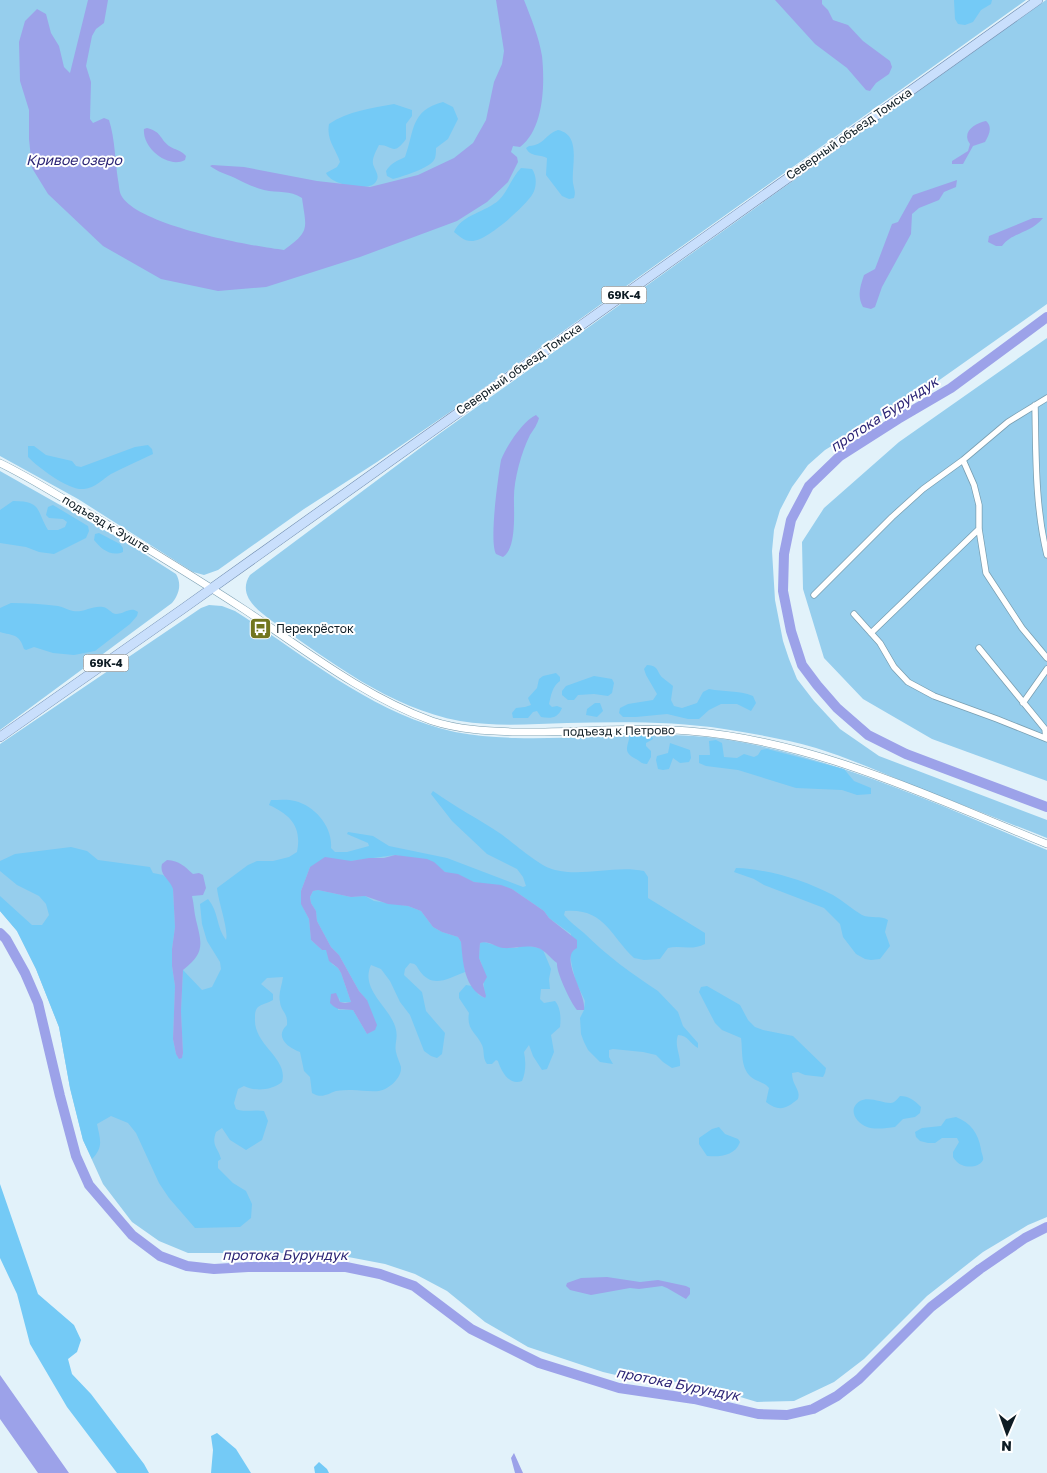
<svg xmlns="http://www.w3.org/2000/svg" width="1047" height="1473" viewBox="0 0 1047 1473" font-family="'Golos Text',sans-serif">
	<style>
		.green { fill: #96ceed }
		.forest { fill: #74caf6 }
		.water { fill: #9ca2e9 }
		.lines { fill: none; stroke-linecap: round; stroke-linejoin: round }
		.river { stroke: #9ca2e9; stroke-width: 10 }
		.minor-casing { stroke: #799eb1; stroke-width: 7 }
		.tertiary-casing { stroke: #799eb1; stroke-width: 8 }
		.primary-casing { stroke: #708caf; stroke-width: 10 }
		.minor { stroke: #fff; stroke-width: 5.5 }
		.tertiary { stroke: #fff; stroke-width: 7 }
		.primary { stroke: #c9dffc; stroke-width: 9 }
		.labels { text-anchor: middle; stroke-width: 4; stroke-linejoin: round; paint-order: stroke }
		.shield { fill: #fff; stroke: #566066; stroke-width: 1 }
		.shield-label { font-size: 11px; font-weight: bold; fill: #0e1c24 }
		.street-label { font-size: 12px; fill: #0e1c24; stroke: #fff }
		.poi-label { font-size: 12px; fill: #0e1c24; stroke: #fff; text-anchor: start }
		.water-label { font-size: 14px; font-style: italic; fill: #2c2576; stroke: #fff }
	</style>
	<rect width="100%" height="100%" fill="#e2f2fa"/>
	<path class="green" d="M0 0H1026L453 410 377 462 304 509 218 570 204 575 193 572 78 499 0 456Z
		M1046 0H1047V304L938 381 825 450 808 465 792 487 780 510 774 530 772 551 775 600 783 641 789 659 797 679 814 701 840 729 879 756 1047 820V838C1001 820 955 802 909 784 878 771 848 758 816 748 786 739 755 734 724 729 672 721 619 722 567 723 532 724 495 727 460 721 389 708 330 661 272 621 257 610 237 595 250 575L439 434Z
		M1047 338V781L932 739 863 699 824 658 803 589 802 542 824 508 899 442Z
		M0 471 129 544 176 574C182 584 179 595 172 603L0 730Z
		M209 605 222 606 235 611C305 655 372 714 455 732 475 736 495 737 515 738 585 740 654 729 723 739 837 757 942 806 1047 850V1217L1028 1225 983 1252 927 1296 864 1359 834 1382 794 1401 757 1402 717 1390 671 1381 637 1380 603 1372 528 1347 485 1322 447 1291 415 1274 385 1264 343 1256 294 1253H188L159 1241 132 1222 103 1184 83 1140 70 1088 59 1027 36 969 17 931 0 911V744L201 608Z"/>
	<path class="forest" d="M954 0H992L991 4 981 10 973 22 965 25 958 24 955 19Z
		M443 102 453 107 458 119 448 139 436 148C436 151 436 158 434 160 430 168 401 177 393 179L387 176 386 171C391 163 397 161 405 157 415 130 410 111 443 102Z
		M394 104 412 110V116L406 124V139C393 157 393 145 379 145 376 151 372 158 373 164 375 171 381 176 375 183 367 192 331 185 326 173L337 167 340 162C336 149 326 140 329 124 348 111 372 108 394 104Z
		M558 130C582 135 571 166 573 183 574 189 576 192 574 198L569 199 562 196 546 175 547 158C539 154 530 157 526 148L529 146C545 145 544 135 558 130Z
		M521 168 532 169C537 176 537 187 532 195 524 207 486 242 471 241 464 241 459 236 454 232 461 215 486 212 499 200 508 191 512 177 521 168Z
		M148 445 152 449 153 454C139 461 124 467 111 474 103 479 95 488 84 489 69 491 39 468 28 457V446H34L46 455 72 461 76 466 81 467 135 447Z
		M13 501C42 501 36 510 48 530H58L65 527 67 522 63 519 49 518 46 515 48 507 53 505 88 526 89 531 86 538 54 554 39 552 26 547 0 543V510Z
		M99 533 120 544 123 548V552C111 557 101 549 94 540L95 534Z
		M11 603C27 603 42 604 58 606 63 607 68 610 73 611 83 613 93 605 103 607 109 608 110 613 116 614 125 614 130 606 138 612L137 616 130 624 95 651 74 655 53 653 34 647 26 650 24 649C19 633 13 636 0 632V608Z
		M647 665C660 666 656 672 663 678 666 681 670 683 673 686L671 700 674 706 682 708 697 703 703 692 709 689C724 692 738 690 753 696L756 703 751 711 737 704H721L709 710 699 719H688L667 714 636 717H623L619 713 620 708 628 704 653 700 657 694 646 675 644 669Z
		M556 673 560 677V681C552 687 551 695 549 704L552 707 557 706 562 708C558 718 551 719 541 717L537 711 533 712 528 718H513L512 713 516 708 525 707 531 705 528 698 537 688 539 679 543 676Z
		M594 676 612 679 614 683 612 693 608 696 594 694 578 695 574 700H568L562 695V691L566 686Z
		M595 703H600L603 711 597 717 586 715 587 709Z
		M651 734 653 739 646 743V746L651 751V757L647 764C642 764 641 762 636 759 623 752 627 749 630 735Z
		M716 740 722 743 724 757 737 758 744 754 754 757 758 755 761 750 767 749 844 769 854 781 871 788V794L857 795 842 790 796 788 738 770 706 766 699 763V755H710L709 741Z
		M670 743 690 750 691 758 689 762 680 763 673 758 669 769 663 770 658 769 656 760 657 756 668 753Z
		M433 791C455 807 479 819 501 834 515 844 540 867 555 870 584 877 615 865 644 871L648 877V898L705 933V944C692 951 680 945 668 948L660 959 644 960 634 958C610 936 605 908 565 911L564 915C570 922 577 927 584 933 606 955 632 974 658 991L678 1012 683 1026 698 1043V1048C690 1044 688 1035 678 1035 674 1046 681 1055 680 1066L672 1068 663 1062 656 1055 643 1052 613 1049 609 1050V1057L613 1064 600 1062 588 1050 584 1042 581 1034 580 1018 584 1010 585 1001 576 982 572 966 570 955 572 950 571 934 549 918 544 911 512 889 474 882 445 872 439 868 411 858 395 855 351 861H344L310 867 301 891 304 909 309 919 311 940 322 950 326 949 332 964 338 968 341 973 351 1002H340L339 997 338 1010H353L367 1034V1000L359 991 339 955 331 947 317 921 316 911 311 903 310 897 313 891 318 890 351 897 365 896 374 901 408 906 421 911 433 927 442 932 458 937 461 942 465 972C447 979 432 989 419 970 416 965 416 964 410 963L405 969 404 975 422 992 426 1011 445 1033 442 1054 437 1058 431 1056 424 1051 410 1015 400 1002 390 981 381 969 371 965C360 989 388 1006 395 1026 399 1038 394 1043 396 1052 397 1057 400 1063 401 1067 402 1078 389 1089 379 1091 370 1092 360 1090 352 1090 347 1090 341 1090 336 1091 327 1094 322 1099 312 1093L310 1077 304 1071 300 1052C288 1048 274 1037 287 1025 288 1012 281 1012 280 1002 278 993 282 986 283 977L267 978 261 984 273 994V1000C268 1003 262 1004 258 1007 255 1010 255 1014 255 1018 253 1045 289 1058 282 1082 272 1090 256 1092 244 1086L238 1089 234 1103 236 1109C245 1113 255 1109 264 1111L268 1121 262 1140 246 1150 230 1140 222 1128 216 1132C211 1146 218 1147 221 1159L218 1161V1168L233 1183 246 1191 252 1204 251 1218 240 1227 195 1228 169 1198 159 1183 136 1133 128 1123 111 1116 97 1124C100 1139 104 1147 92 1159L83 1140 70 1088 59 1027 36 969 17 931 0 911V896L32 925H42L49 915 46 904 39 896 17 885 0 871V861L15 854 71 847 87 851 98 860 150 867 153 873 163 875 172 883 173 889 175 927 172 949V966L175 986 173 1039 176 1054 180 1058 182 1057 183 1053 181 1011 183 970 202 990 212 987 221 969 220 962 207 941 202 924 200 904 208 899C219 912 216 927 226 940 229 930 218 901 217 888L248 865 257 861H273L289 857 297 852C302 827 291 815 269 805L271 800C279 800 288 799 295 801 315 806 333 827 331 848L335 852H347L369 846 368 843 347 834 348 832 373 836 389 846 447 858 523 887 526 886 523 877 517 869 487 854 452 821 431 794Z
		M736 868C768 869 804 880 833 895 843 901 852 909 862 915 871 919 881 915 888 920L885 932 890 946 880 959 871 960 865 959 856 954 843 937 840 924 824 908 764 885 754 879 734 872Z
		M484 942 505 948H517L523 945 539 948 543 950 551 969 549 979 550 989H541L540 999 544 1003 555 1001C561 1008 561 1019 560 1027L551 1035 554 1052 547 1069 542 1070 533 1056 529 1045 524 1052C526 1062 526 1072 522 1081 509 1086 501 1071 498 1061L496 1060 492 1064H487C482 1057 485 1052 482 1045 477 1033 466 1030 469 1013L459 998V993L466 985 472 986 479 995 485 998 482 965 479 958 480 943Z
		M707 986 740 1005 748 1020 755 1027 763 1030 793 1036 826 1068 825 1073 823 1077 805 1075 798 1072 792 1073C792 1086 801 1089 798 1099 786 1109 779 1112 766 1102L769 1088C764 1082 757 1082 751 1077 740 1067 743 1051 741 1038L722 1030 715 1023 699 992 701 987Z
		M900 1096C909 1096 914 1100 921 1107L920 1113 915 1117 903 1119 895 1127C887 1128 875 1130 867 1127 856 1123 847 1109 860 1101 870 1095 888 1106 894 1102 897 1100 898 1098 900 1096Z
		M956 1117C971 1123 978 1133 981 1149 981 1153 984 1157 983 1160 980 1167 968 1168 962 1165 958 1164 955 1160 953 1157V1152L959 1142 957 1138H942L935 1143H928L920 1141 916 1137 915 1132 922 1128 941 1126 946 1119Z
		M719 1127 725 1134 738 1139 740 1142C735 1156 720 1157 707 1156L699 1144V1138L712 1129Z
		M0 1184 38 1294 74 1325 81 1340 77 1352 68 1359 72 1374 91 1394 144 1464 149 1473H117L67 1407 30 1344 17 1294 0 1258Z
		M217 1433 236 1449 251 1473H211L213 1450 211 1436Z
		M319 1462 327 1469 329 1473H315L314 1467Z"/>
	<path class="water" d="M88 0H108L104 23 96 29 92 36 86 66 91 82 90 119 93 123 104 118 109 120C115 139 115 160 118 180 119 184 119 191 121 195 136 225 250 246 284 250 311 231 306 228 302 198 290 190 278 193 264 190 253 187 245 183 235 178 226 174 218 172 210 166L212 165 244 167 317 181 370 187 418 175 454 158 473 143 486 120 494 82 502 64 504 51 496 0H524C531 18 539 37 542 56 545 84 544 129 520 147L513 146 511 152 517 157 518 162 508 182 487 202 457 221 360 257 266 287 218 291 161 279 103 246 48 194 32 168 29 139V110L20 81 19 42 25 21 37 9 46 14 51 33 59 46 64 67 70 73Z
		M775 0H822V4L828 10 833 20 848 25 863 41 890 61 892 67 889 74 876 83 870 91 866 90 847 68 815 44Z
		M986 121C993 127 989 135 985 142L973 146 963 164H952V161L968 151 970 144C961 132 975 123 986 121Z
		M147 128C162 132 159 138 169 146 175 150 181 150 186 156L185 160C168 169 142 148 144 129Z
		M957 180 956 187 944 192 939 200 919 208 912 214 911 234 882 287 875 307 871 309 863 307C857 296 860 287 864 275L875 269 892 224 898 222 913 195Z
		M1033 218H1043C1030 234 1012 232 1002 246H996L988 242 989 236Z
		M536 415 539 418C537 425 534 429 530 435 521 453 513 482 514 502 514 516 516 549 503 557L496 554C489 541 498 478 501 460 507 445 523 421 536 415Z
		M395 855 427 859 434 862 445 872 458 874 474 882 501 885 512 889 544 911 549 918 577 940V948C558 957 587 994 584 1010H577C571 1003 556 972 557 963 551 959 545 950 538 948 526 944 515 949 503 948 495 947 488 940 480 943L479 958 487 977 483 984 486 996 485 998C464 988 463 963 461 942L458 937 442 932 433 927 421 911 408 906 388 904 365 896 351 897 318 890 313 891 310 897 311 903 316 911 317 921 331 947 339 955 359 991 367 1000 377 1025 375 1030 367 1034 353 1010C342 1009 337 1011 330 1003L331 994 336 993 340 1002 345 1003 351 1002 341 973 338 968 329 961 326 950H322L311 940 309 919 301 904V891L310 867 325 857 351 861 369 858H384Z
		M167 860C180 861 184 866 193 874L199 873 203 875 206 888 203 895 192 896C194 904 194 912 196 920 202 944 205 953 183 970L181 1011 183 1053 182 1058 179 1059 176 1054 173 1039 175 986 172 966V949L175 927 173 889C170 879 159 875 162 864Z
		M607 1277 640 1282 658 1280 686 1286 690 1288V1294L686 1299 667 1288 662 1286 639 1289 630 1288 591 1295 570 1290 566 1286 567 1283 581 1278Z
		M0 1375 69 1473H38L0 1419Z
		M514 1453 523 1473H515L511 1458Z"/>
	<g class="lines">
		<path class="river" d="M1047 317 951 388 898 419 840 456 809 486 791 520 784 554 783 591 791 631 802 665 817 685 837 708 868 735 906 754 1047 807
			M0 933 6 939 25 973 38 1003 60 1096 76 1156 89 1185 132 1235 160 1256 187 1266 214 1269 248 1267H346L380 1274 414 1286 471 1329 539 1363 619 1388 694 1399 758 1414 787 1415 813 1409 837 1396 859 1379 931 1307 980 1269 1025 1238 1047 1227"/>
		<defs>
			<path id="minor" d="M1035 405C1036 455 1035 506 1047 555
				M963 460 974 485 979 505V529L986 573 1022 628 1047 658
				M814 595 892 517 923 489 963 460 1008 422 1047 398
				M854 614 880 643 894 667 908 682 934 696 997 719 1047 739
				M871 633 979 529
				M979 648 1045 729 1046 738
				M1023 703 1047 669"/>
			<path id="tertiary" d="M0 463C33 479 63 499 95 517 145 547 196 578 245 610 305 650 363 696 432 721 460 730 488 731 517 732 574 733 631 726 689 731 815 741 931 797 1047 844"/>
			<path id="primary" d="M0 737 184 608 1038 0"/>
		</defs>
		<use href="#minor" class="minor-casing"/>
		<use href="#tertiary" class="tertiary-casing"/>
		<use href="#primary" class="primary-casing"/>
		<use href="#minor" class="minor"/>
		<use href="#tertiary" class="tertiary"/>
		<use href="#primary" class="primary"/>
	</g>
	<defs>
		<symbol id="bus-square" viewBox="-11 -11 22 22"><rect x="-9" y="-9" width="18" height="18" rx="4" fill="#72761e" stroke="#fff"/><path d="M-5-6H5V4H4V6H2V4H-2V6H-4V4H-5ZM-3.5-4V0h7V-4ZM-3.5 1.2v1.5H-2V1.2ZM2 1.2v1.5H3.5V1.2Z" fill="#fff"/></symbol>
	</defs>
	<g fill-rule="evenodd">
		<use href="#bus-square" x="248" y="616" width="25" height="25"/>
	</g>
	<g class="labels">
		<g class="shield">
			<rect x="601.5" y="286.5" width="45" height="17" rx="4"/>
			<rect x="83.5" y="654.5" width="45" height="17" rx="4"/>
		</g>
		<g class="shield-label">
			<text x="624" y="299">69К-4</text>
			<text x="106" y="667">69К-4</text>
		</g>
		<g class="street-label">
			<text transform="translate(849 134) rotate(-35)" y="4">Северный объезд Томска</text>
			<text transform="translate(519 369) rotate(-35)" y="4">Северный объезд Томска</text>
			<text transform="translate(106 524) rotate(31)" y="4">подъезд к Эуште</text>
			<text transform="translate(619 731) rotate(-1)" y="4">подъезд к Петрово</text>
		</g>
		<g class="poi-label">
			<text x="276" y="633">Перекрёсток</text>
		</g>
		<g class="water-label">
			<text x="74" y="165">Кривое озеро</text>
			<text transform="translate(884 414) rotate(-33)" y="5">протока Бурундук</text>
			<text x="285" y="1260">протока Бурундук</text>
			<text transform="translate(678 1384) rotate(11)" y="5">протока Бурундук</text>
		</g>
	</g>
	<g transform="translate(1007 1433) rotate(182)" stroke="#ffffff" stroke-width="4" paint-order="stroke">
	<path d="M0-4L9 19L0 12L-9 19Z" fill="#0e1c24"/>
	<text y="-8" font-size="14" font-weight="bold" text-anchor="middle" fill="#0e1c24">N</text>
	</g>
</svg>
